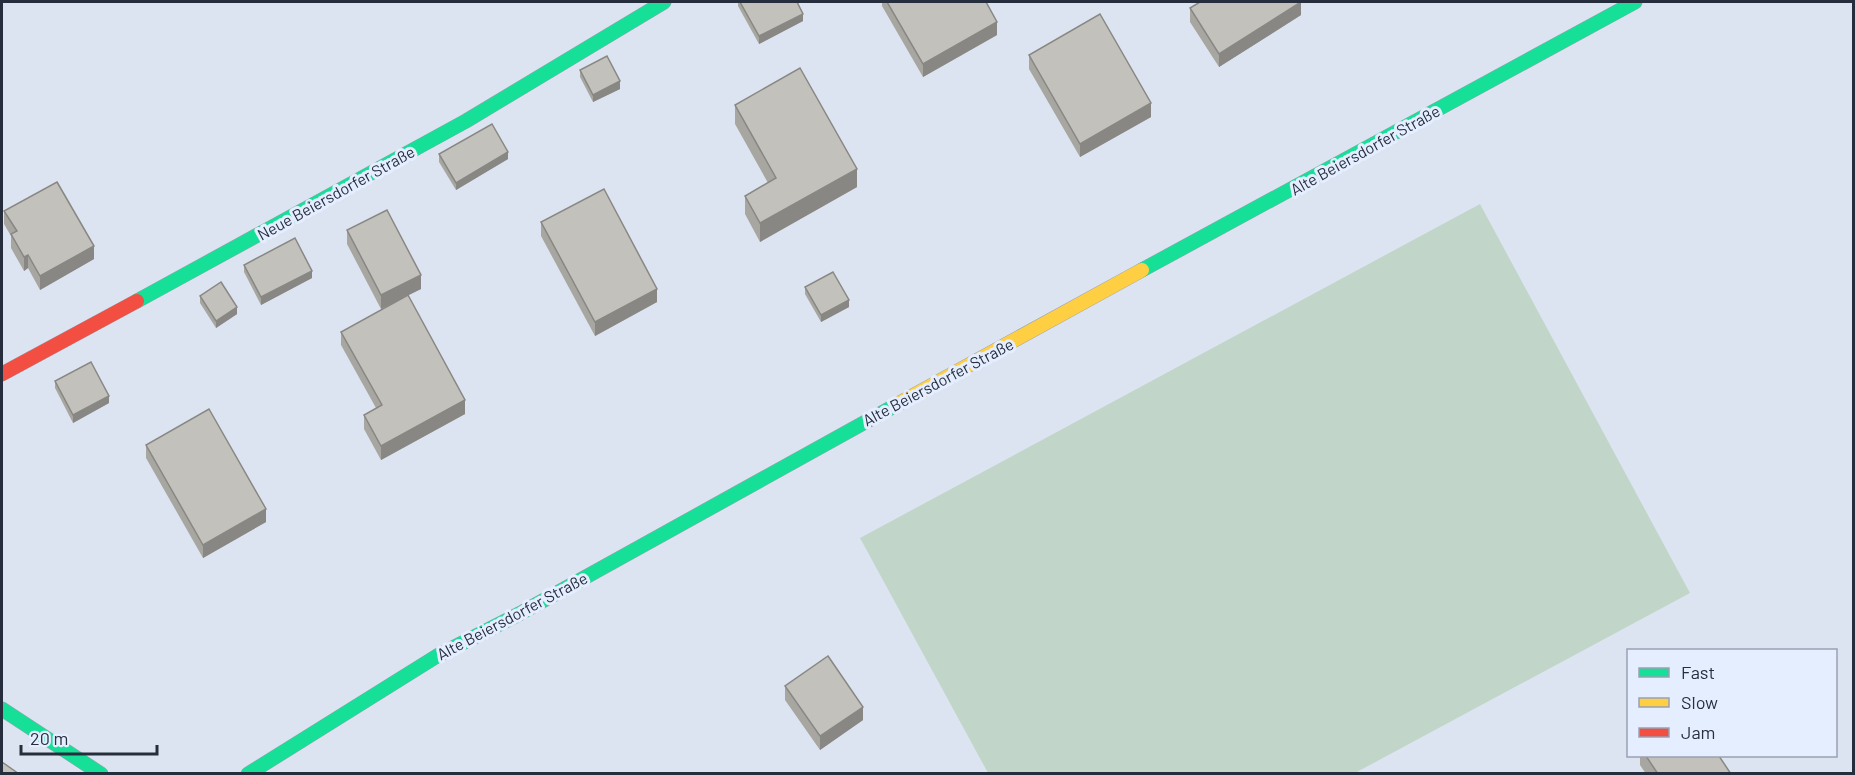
<svg xmlns="http://www.w3.org/2000/svg" width="1855" height="775" viewBox="0 0 1855 775" font-family="Barlow,sans-serif">
	<style>
		.green { fill: #c1d6c9 }
		.lines { fill: none; stroke-linecap: round; stroke-linejoin: round }
		.fast-casing { stroke: #99a0ac; stroke-width: 15 }
		.slow-casing { stroke: #99a0ac; stroke-width: 15 }
		.jam-casing { stroke: #99a0ac; stroke-width: 15 }
		.fast { stroke: #16e098; stroke-width: 14 }
		.slow { stroke: #ffcf43; stroke-width: 14 }
		.jam { stroke: #f24e42; stroke-width: 14 }
		.wall { fill: #a8a6a1 }
		.shaded-wall { fill: #888783 }
		.building { fill: #c3c1bb; stroke: #888783; stroke-width: 1.5 }
		.labels { text-anchor: middle; stroke-width: 6; stroke-linejoin: round; paint-order: stroke }
		.street-label { font-size: 16px; fill: #262e3e; stroke: #e5eeff }
	</style>
	<rect width="100%" height="100%" fill="#dce4f1"/>
	<path class="green" d="M1480 204 1690 593 1355 773H988L860 538Z"/>
	<g class="lines">
		<defs>
			<path id="fast" d="M1142 270 1635 2
				M137 301 466 121 664 2
				M2 709 101 774
				M248 774 437 656 519 614 896 405"/>
			<path id="slow" d="M896 405 1142 270"/>
			<path id="jam" d="M2 374 137 301"/>
		</defs>
		<use href="#fast" class="fast-casing"/>
		<use href="#slow" class="slow-casing"/>
		<use href="#jam" class="jam-casing"/>
		<use href="#fast" class="fast"/>
		<use href="#slow" class="slow"/>
		<use href="#jam" class="jam"/>
	</g>
	<path class="wall" d="M738 2H797L803 21 759 44 738 6Z
		M882 2H986L997 35 923 77 882 6Z
		M1190 8 1301 15 1219 67 1190 22Z
		M1029 55 1151 117 1080 157 1029 69Z
		M580 70 620 89 593 102 580 77Z
		M735 105 857 187 760 242 745 214V196L768 183 735 124Z
		M439 154 508 159 456 190 439 162Z
		M4 211 94 259 40 290 28 268 24 271 11 248V236L4 224Z
		M541 222 657 302 595 336 541 236Z
		M347 230 421 289 408 295 465 414 381 460 364 429V415L376 408 341 345V332L408 295 381 309 347 244Z
		M244 265 312 278 261 305 244 272Z
		M805 287 849 307 821 322 805 294Z
		M200 296 237 314 216 328 200 303Z
		M55 381 109 403 73 423 55 388Z
		M146 445 266 522 203 558 146 458Z
		M785 686 863 720 820 750 785 700Z
		M1640 756H1719L1731 774H1646L1640 765Z"/>
	<path class="shaded-wall" d="M1301 2V15L1219 67V54Z
		M803 14V21L759 44V36Z
		M997 22V35L923 77V64Z
		M620 81V89L593 102V95Z
		M1151 103V117L1080 157V144Z
		M508 152V159L456 190V183Z
		M857 169V187L760 242V223Z
		M94 246V259L40 290V276Z
		M28 255V268L24 271V257Z
		M312 271V278L261 305V297Z
		M421 275V289L381 309V295Z
		M657 289V302L595 336V322Z
		M849 300V307L821 322V315Z
		M237 307V314L216 328V321Z
		M109 396V403L73 423V415Z
		M465 400V414L381 460V446Z
		M266 509V522L203 558V545Z
		M863 707V720L820 750V736Z"/>
	<path class="building" d="M740 2H797L803 14 759 36Z
		M887 2H986L997 22 923 64Z
		M1200 2H1301L1219 54 1190 8Z
		M1100 14 1151 103 1080 144 1029 55Z
		M607 56 620 81 593 95 580 70Z
		M800 68 857 169 760 223 745 196 776 178 735 105Z
		M492 124 508 152 456 183 439 154Z
		M57 182 94 246 40 276 28 255 24 257 11 234 17 231 4 211Z
		M604 189 657 289 595 322 541 222Z
		M387 210 421 275 381 295 347 230Z
		M295 238 312 271 261 297 244 265Z
		M833 272 849 300 821 315 805 287Z
		M221 282 237 307 216 321 200 296Z
		M408 295 465 400 381 446 364 415 382 405 341 332Z
		M91 362 109 396 73 415 55 381Z
		M209 409 266 509 203 545 146 445Z
		M828 656 863 707 820 736 785 686Z
		M1646 756H1719L1731 774H1658Z
		M2 762 19 774H2Z"/>
	<g class="labels">
		<g class="street-label">
			<text transform="translate(1365 150) rotate(-29)" y="6">Alte Beiersdorfer Straße</text>
			<text transform="translate(336 193) rotate(-29)" y="6">Neue Beiersdorfer Straße</text>
			<text transform="translate(938 382) rotate(-28)" y="6">Alte Beiersdorfer Straße</text>
			<text transform="translate(512 616) rotate(-28)" y="6">Alte Beiersdorfer Straße</text>
		</g>
	</g>
	<rect width="1855" height="775" fill="none" stroke="#262e3e" stroke-width="6"/>
	<rect x="1627" y="649" width="210" height="108" fill="#e5eeff" stroke="#99a1b2" stroke-width="1.5"/>
	<rect x="1639" y="668" width="30" height="9" fill="#16e098" stroke="#99a1b2" stroke-width="1.5"/>
	<text x="1681" y="679" font-size="18" fill="#262e3e">Fast</text>
	<rect x="1639" y="698" width="30" height="9" fill="#ffcf43" stroke="#99a1b2" stroke-width="1.5"/>
	<text x="1681" y="709" font-size="18" fill="#262e3e">Slow</text>
	<rect x="1639" y="728" width="30" height="9" fill="#f24e42" stroke="#99a1b2" stroke-width="1.5"/>
	<text x="1681" y="739" font-size="18" fill="#262e3e">Jam</text>
	<path d="M21 745v9h136v-9" fill="none" stroke="#262e3e" stroke-width="3"/>
	<text x="30" y="745" font-size="18" fill="#262e3e" stroke="#e5eeff" stroke-width="4.5" paint-order="stroke">20 m</text>
</svg>
